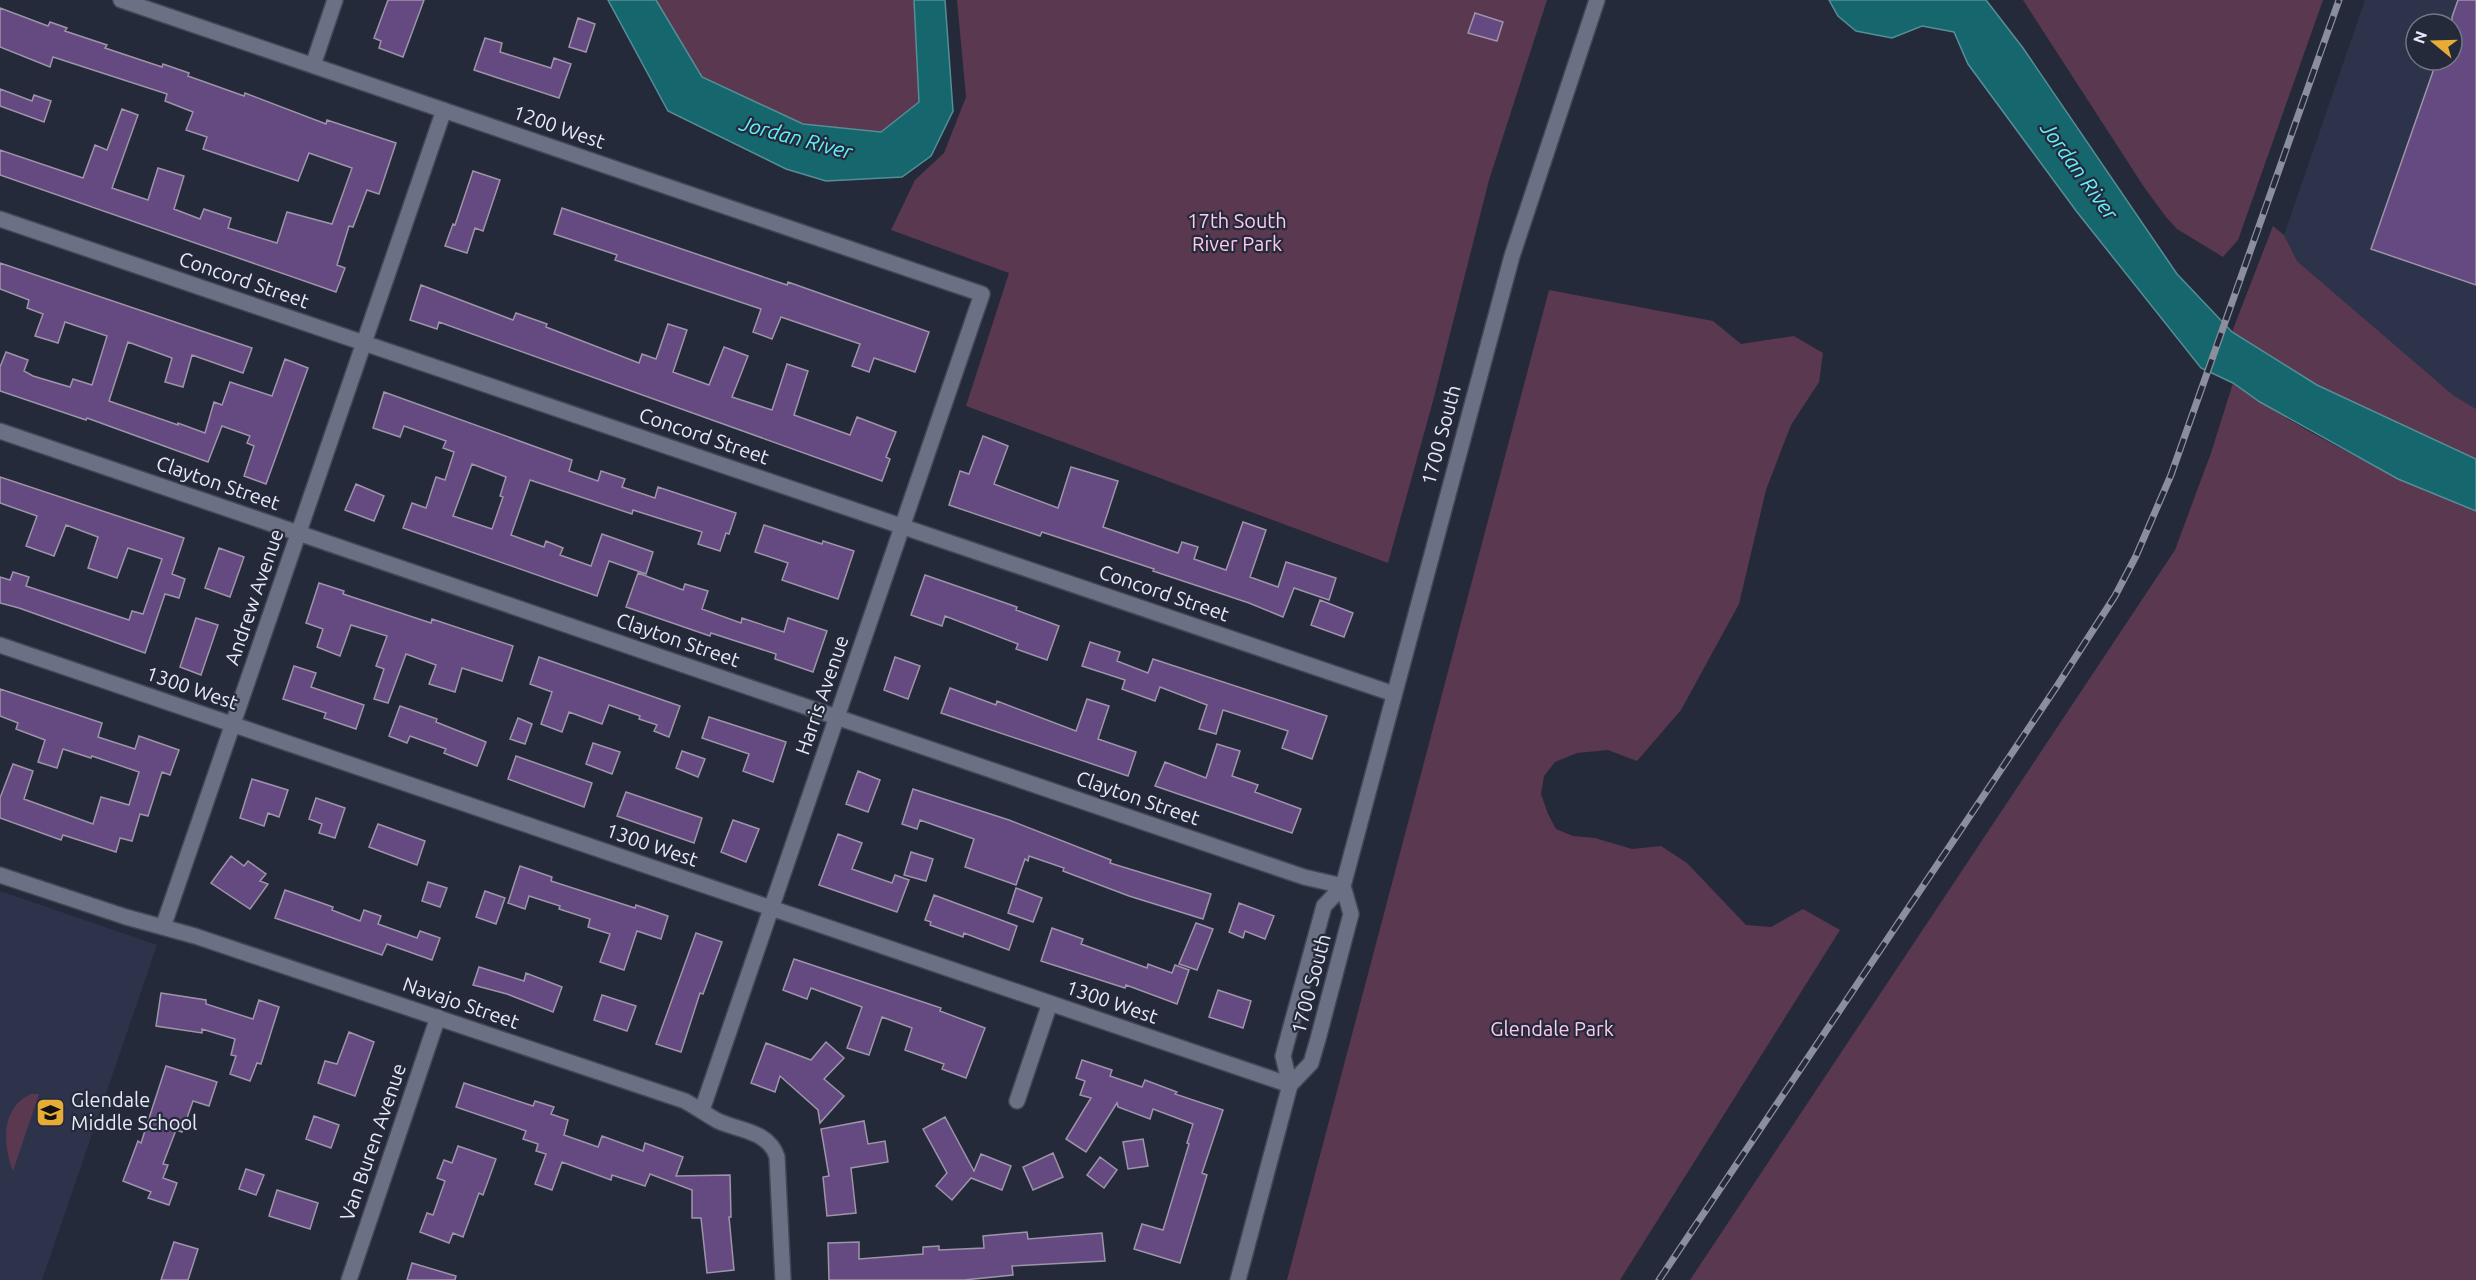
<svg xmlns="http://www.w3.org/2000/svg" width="2476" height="1280" viewBox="0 0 2476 1280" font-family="Ubuntu,sans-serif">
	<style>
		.built { fill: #2d334a; fill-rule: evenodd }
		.green { fill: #5a384f }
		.water { fill: #16666d; stroke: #558e96; stroke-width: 1.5 }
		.building { fill: #654a81; stroke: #9d94a9; stroke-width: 1.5; fill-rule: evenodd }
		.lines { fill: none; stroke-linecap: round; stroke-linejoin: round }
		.minor-casing { stroke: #434755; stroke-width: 18 }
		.tertiary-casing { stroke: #434755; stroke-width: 18 }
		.minor { stroke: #6b7185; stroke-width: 15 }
		.tertiary { stroke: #6b7185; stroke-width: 15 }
		.rail-casing { stroke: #8a8e9d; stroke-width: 7 }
		.rail { stroke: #252a3b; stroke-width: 4.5; stroke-dasharray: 14; stroke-linecap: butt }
		.labels { text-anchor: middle; stroke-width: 4.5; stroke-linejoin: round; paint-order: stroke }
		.street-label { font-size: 20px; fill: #e7eaf6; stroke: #252a3b }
		.park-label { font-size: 20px; fill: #fecaed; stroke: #252a3b }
		.poi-label { font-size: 20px; fill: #e7eaf6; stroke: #252a3b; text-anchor: start }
		.water-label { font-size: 21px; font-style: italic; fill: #63f0fd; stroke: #252a3b }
	</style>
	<rect width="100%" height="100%" fill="#252a3b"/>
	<path class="built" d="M2365 0H2476V409L2453 395 2297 261 2284 235ZM2416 24H2452V60H2416Z
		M0 891 157 945 42 1280H0Z"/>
	<path class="green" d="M656 0H914L919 102 881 132 803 124 702 77Z
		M957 0H1547L1489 180 1433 401 1388 563 966 406 1009 273 891 230 915 180 944 153 966 97Z
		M2023 0H2323L2238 240 2223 257 2177 229 2166 217 2144 187Z
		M2273 226 2284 235 2297 261 2453 395 2476 409V459L2317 385 2232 332Z
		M1549 290 1713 321 1741 344 1794 336 1823 353 1819 382 1791 425 1766 490 1739 604 1681 710 1637 761 1608 750 1577 753 1555 762 1544 776 1541 794 1548 814 1556 829 1573 836 1595 838 1632 849 1661 846 1687 863 1746 925 1771 927 1803 909 1840 930 1620 1280H1287Z
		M2233 383C2307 436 2392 476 2476 511V1280H1690L2175 550 2211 453Z
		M31 1094H39L13 1171C3 1145 0 1108 31 1094Z"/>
	<path class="water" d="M608 0H656L702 77 803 124 881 132 919 102 914 0H945L953 111 931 156 902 177 826 181 786 169 668 111Z
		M1829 0H1986L2023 48 2177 274 2232 332 2317 385 2476 459V511L2398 479 2260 402 2233 383 2201 368 2077 212 1968 64 1954 32 1922 26 1892 38 1856 31 1838 16Z"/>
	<path class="building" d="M388 0H424L403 57 379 48 381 41 374 38Z
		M2458 0H2476V285L2371 249 2437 60H2452V17Z
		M0 8 48 26 50 22 67 28 65 31 107 45 105 48 162 67 163 64 189 73 188 76 244 96 245 93 326 124 327 120 396 143 379 194 367 190 353 227 349 226 337 265 345 268 336 292 0 175V150L83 178 95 145 107 150 122 109 138 115 112 188 148 200 158 168 184 176 174 209 200 219 204 209 231 218 228 228 277 243 287 212 332 224 352 168 309 153 298 181 203 149 207 137 186 130 193 112 165 101 167 94 53 57 50 67 0 47Z
		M1475 13 1503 22 1497 41 1468 33Z
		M578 18 595 24 586 52 569 47Z
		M485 38 502 43 500 52 551 68 554 58 571 64 559 98 474 70Z
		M0 89 32 101 34 95 51 101 44 122 0 106Z
		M473 171 500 180 483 231 475 228 467 253 445 246 453 224 455 225Z
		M562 208 787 285 788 282 929 332 915 372 874 358 869 372 852 366 860 344 781 317 772 339 753 332 761 309 615 260 617 255 554 234Z
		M0 263 252 348 243 373 192 355 183 387 165 382 172 358 128 342 109 401 178 425V423L205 433 214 402 222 405 230 382 272 396 285 359 308 368 266 484 244 476 254 446 247 443 250 436 222 426 208 462 87 418 86 420 0 391V367L6 352 28 360 24 371 33 376 70 387 73 379 92 385 107 336 65 322 58 343 35 336 43 314 27 308 29 300 0 289Z
		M421 285 513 320 516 313 547 324 546 327 639 363 642 354 656 359 668 324 687 330 673 372 709 385 724 347 748 356 732 397 772 410 787 364 808 371 794 415 850 435 857 417 896 432 886 457 890 459 882 481 439 322 437 329 410 320Z
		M384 392 572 460 569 471 598 481 601 471 625 479 622 487 655 498 658 487 736 513 729 534 726 533 720 551 698 544 702 532 633 510 632 514 530 480 511 535 544 547 546 541 563 548 560 555 591 566 602 534 653 552 646 574 609 561 597 596 403 528 412 503 426 508 436 477 445 480 454 452 443 448 446 441 404 426 400 437 373 428ZM472 464 506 477 500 496 503 497 492 529 453 516Z
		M983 436 1008 446 994 484 1058 508 1071 467 1118 481 1103 527 1178 553 1182 542 1198 547 1194 559 1226 570 1243 522 1266 530 1250 577 1278 587 1286 562 1336 578 1329 600 1294 588 1283 617 1249 603 1153 571 1154 569 1042 532 1040 536 949 505 960 471 969 474Z
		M0 477 184 538 172 574 185 579 179 598 165 594 145 653 19 608 0 603V577L10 580 13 572 29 577 26 586 129 620 132 611 143 614 162 559 128 548 117 578 88 568 98 537 66 525 54 556 26 546 37 516 0 503Z
		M356 484 384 496 374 521 345 510Z
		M764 525 822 544 823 541 854 551 838 599 782 580 788 563 755 552Z
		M219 548 244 557 230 597 205 588Z
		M638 573 683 590 685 584 708 591 702 609 741 623 742 618 784 632 788 618 827 631 813 672 775 659 776 654 711 633 710 636 626 607Z
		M925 575 1017 607 1016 610 1059 626 1047 660 1016 649 1018 644 945 616 942 626 911 615Z
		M319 583 344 591 343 594 431 623 432 619 513 646 502 681 462 668 455 692 429 684 436 665 406 654 388 703 374 699 384 669 376 666 387 636 351 625 340 656 317 647 323 629 306 623Z
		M1320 600 1353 613 1344 637 1311 625Z
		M196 618 218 625 201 675 180 667Z
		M1090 642 1120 652 1117 661 1148 673 1153 659 1327 716 1312 759 1282 748 1288 731 1223 710 1216 734 1199 729 1207 705 1160 687 1155 701 1122 689 1125 680 1082 666Z
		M539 657 680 706 669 737 654 731 657 725 639 719 640 716 609 705 602 724 569 712 562 732 541 724 552 692 530 684Z
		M895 657 920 666 908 699 884 690Z
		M294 666 316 673 311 687 364 705 356 729 324 718 326 713 283 699Z
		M950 688 996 705 997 701 1076 731 1087 699 1109 706 1098 739 1136 752 1128 776 941 713Z
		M0 689 102 723 98 737 135 749 139 736 179 750 170 775 162 772 148 816 140 814 132 841 120 838 116 852 63 835 61 840 0 818V798L13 764 33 771 24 799 93 824 101 797 129 805 139 772 92 756 91 758 63 749 57 768 38 762 45 740 16 729 18 723 0 716Z
		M400 706 437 719 436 722 486 742 477 766 444 753 446 749 410 736 407 743 389 736Z
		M709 717 786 742 773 782 743 771 749 754 702 738Z
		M518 718 532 724 525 744 510 739Z
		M593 743 620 752 612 774 586 764Z
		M1217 744 1240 751 1232 776 1258 785 1255 792 1301 809 1292 833 1155 786 1165 762 1206 778Z
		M682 751 705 759 698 777 676 768Z
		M516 756 592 783 584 807 508 779Z
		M858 771 880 780 868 812 846 804Z
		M252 779 288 790 279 817 268 813 264 826 240 818Z
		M913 789 1009 820 1111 860 1110 863 1211 894 1203 919 1129 896 1063 871 1064 868 1029 856 1028 861 1025 859 1016 885 965 867 974 839 920 820 917 829 902 824Z
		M626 792 702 818 694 843 617 816Z
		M316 798 345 808 335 838 319 833 322 824 309 819Z
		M733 820 759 829 746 862 721 852Z
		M378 824 425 841 417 865 369 847Z
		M838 834 862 843 852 869 892 883 895 875 909 880 897 912 819 885Z
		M911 852 933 859 926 881 904 875Z
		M231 856 244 866 248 861 266 874 260 881 268 884 250 909 211 883Z
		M520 866 552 877 551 881 635 908 636 905 668 916 661 939 637 931 624 970 600 962 610 934 588 927 590 919 559 909 560 906 529 896 525 909 508 903Z
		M428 882 447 888 440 907 422 901Z
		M1016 888 1042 898 1033 922 1008 913Z
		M285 890 333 907 332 910 360 921 364 910 381 916 378 924 417 938 420 931 440 938 432 960 387 944 382 955 275 918Z
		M485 891 505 898 496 924 476 917Z
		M934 895 1017 926 1009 950 964 933 963 937 930 925 931 922 925 920Z
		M1239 903 1274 916 1265 939 1245 931 1243 938 1229 932Z
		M1196 923 1213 929 1197 970 1179 964Z
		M1052 928 1083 939 1081 944 1147 968 1148 964 1172 973 1175 965 1189 970 1177 1004 1126 985 1125 988 1041 961Z
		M696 933 722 942 703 994 700 993 681 1052 656 1044Z
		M794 959 941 1008 940 1011 985 1028 966 1078 942 1069 944 1064 905 1050 912 1028 882 1017 869 1055 847 1048 862 1007 811 988 807 999 783 990Z
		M479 967 524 981 526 973 562 987 553 1012 507 994 473 985Z
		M1218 990 1251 1001 1243 1028 1209 1017Z
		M161 993 206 1000V1004L253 1019 259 1000 279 1007 261 1064 257 1063 250 1081 230 1074 236 1056 231 1055 235 1039 202 1029V1033L156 1026Z
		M602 995 636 1006 627 1031 594 1020Z
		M349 1032 374 1042 355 1096 318 1083 325 1061 337 1064Z
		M826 1042 844 1058 824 1079 844 1096 820 1123 818 1110 780 1076 775 1092 751 1083 766 1043 811 1060Z
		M1082 1060 1112 1070 1110 1076 1142 1087 1145 1080 1177 1092 1175 1094 1223 1110 1202 1173 1207 1175 1180 1263 1134 1249 1142 1224 1163 1230 1189 1144 1187 1143 1193 1124 1153 1109 1150 1119 1118 1107 1117 1103 1086 1152 1066 1139 1091 1098 1080 1095 1085 1081 1076 1078Z
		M166 1066 217 1082 209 1106 193 1101 182 1132 176 1130 163 1164 168 1165 163 1178 177 1183 169 1205 148 1198 151 1192 123 1181 138 1141 141 1143Z
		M464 1083 533 1106 535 1101 554 1107 551 1114 568 1120 564 1135 598 1147 602 1136 643 1151 645 1143 683 1157 676 1176 730 1175 731 1217H729L734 1270 707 1273 701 1218H692V1190L650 1174 645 1186 612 1175 611 1180 562 1162 552 1190 535 1184 546 1154 536 1151 538 1144 523 1139 526 1131 456 1107Z
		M314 1116 339 1125 331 1148 306 1139Z
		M945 1117 974 1171 981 1154 1011 1166 1002 1190 971 1178 952 1200 936 1186 947 1173 923 1129Z
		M864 1121 868 1144 885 1141 888 1162 851 1168 856 1213 827 1216 823 1177 829 1176 821 1129Z
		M1143 1139 1148 1166 1128 1169 1123 1142Z
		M458 1146 496 1159 483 1195 479 1193 463 1237 453 1233 449 1243 420 1232 427 1213 433 1215 445 1181 437 1178 444 1160 452 1163Z
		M1053 1153 1063 1177 1033 1190 1023 1167Z
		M1100 1157 1117 1170 1104 1188 1087 1175Z
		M246 1169 264 1175 256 1195 239 1189Z
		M277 1190 318 1203 310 1229 269 1216Z
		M1027 1232 1028 1239 1102 1233 1105 1261 1012 1266 1013 1275 964 1280H829L828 1243 859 1242V1259L923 1254V1247L939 1246V1250L984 1248 983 1236Z
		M174 1242 198 1249 188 1280H161Z
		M412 1263 456 1276 455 1280H407Z"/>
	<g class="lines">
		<defs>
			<path id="minor" d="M121 0 982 294 702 1110
				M313 65 335 0
				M0 219 1394 694
				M0 431 1304 877 1343 886
				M0 645 1290 1085
				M0 875 126 917 195 936 685 1101C696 1107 707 1115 718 1121 740 1131 769 1131 777 1157L783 1280
				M163 927 444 110
				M1017 1101 1050 1003
				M349 1280 438 1017"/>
			<path id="tertiary" d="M1290 1085 1311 1063 1318 1039 1351 914 1343 886
				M1238 1280 1290 1085 1283 1056 1290 1030 1324 906 1343 886 1512 256 1597 0"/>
		</defs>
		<use href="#minor" class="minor-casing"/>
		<use href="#tertiary" class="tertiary-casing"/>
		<use href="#minor" class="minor"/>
		<use href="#tertiary" class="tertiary"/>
		<defs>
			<path id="rail" d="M1659 1280 2057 686 2115 596 2136 556 2171 475 2339 0"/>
		</defs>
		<use href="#rail" class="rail-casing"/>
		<use href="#rail" class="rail"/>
	</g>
	<defs>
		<symbol id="school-square" viewBox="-11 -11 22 22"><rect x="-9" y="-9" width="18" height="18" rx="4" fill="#e6ac36" stroke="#252a3b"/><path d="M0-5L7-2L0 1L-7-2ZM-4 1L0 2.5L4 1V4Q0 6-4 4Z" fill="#111"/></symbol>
	</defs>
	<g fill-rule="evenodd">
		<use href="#school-square" x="34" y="1096" width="33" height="33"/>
	</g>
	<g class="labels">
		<g class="street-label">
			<text transform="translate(559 127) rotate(19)" y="7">1200 West</text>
			<text transform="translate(244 280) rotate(19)" y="7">Concord Street</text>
			<text transform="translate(1441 435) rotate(-75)" y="7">1700 South</text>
			<text transform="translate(704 436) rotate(19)" y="7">Concord Street</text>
			<text transform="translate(218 483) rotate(19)" y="7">Clayton Street</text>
			<text transform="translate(1164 593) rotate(19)" y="7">Concord Street</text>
			<text transform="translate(254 597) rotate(-71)" y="7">Andrew Avenue</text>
			<text transform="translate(678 640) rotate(19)" y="7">Clayton Street</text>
			<text transform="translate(192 688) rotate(19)" y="7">1300 West</text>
			<text transform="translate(822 695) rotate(-71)" y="7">Harris Avenue</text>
			<text transform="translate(1138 798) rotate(19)" y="7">Clayton Street</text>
			<text transform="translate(652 845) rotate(19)" y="7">1300 West</text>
			<text transform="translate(1311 984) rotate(-75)" y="7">1700 South</text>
			<text transform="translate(1112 1002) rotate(19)" y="7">1300 West</text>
			<text transform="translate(461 1003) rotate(19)" y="7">Navajo Street</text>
			<text transform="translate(373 1142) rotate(-71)" y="7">Van Buren Avenue</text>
		</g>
		<g class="park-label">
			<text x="1237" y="228">17th South<tspan x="1237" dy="23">River Park</tspan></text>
			<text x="1552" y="1036">Glendale Park</text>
		</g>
		<g class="poi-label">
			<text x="71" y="1107">Glendale<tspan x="71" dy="23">Middle School</tspan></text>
		</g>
		<g class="water-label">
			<text transform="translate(796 138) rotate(15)" y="7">Jordan River</text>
			<text transform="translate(2079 171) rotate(54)" y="7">Jordan River</text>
		</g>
	</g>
	<g transform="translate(2434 42) rotate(289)"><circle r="28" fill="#252a3b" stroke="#737786" stroke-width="1.5"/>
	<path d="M0-4.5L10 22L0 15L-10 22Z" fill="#e6ac36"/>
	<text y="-9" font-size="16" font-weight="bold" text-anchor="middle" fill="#e7eaf6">N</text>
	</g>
</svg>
